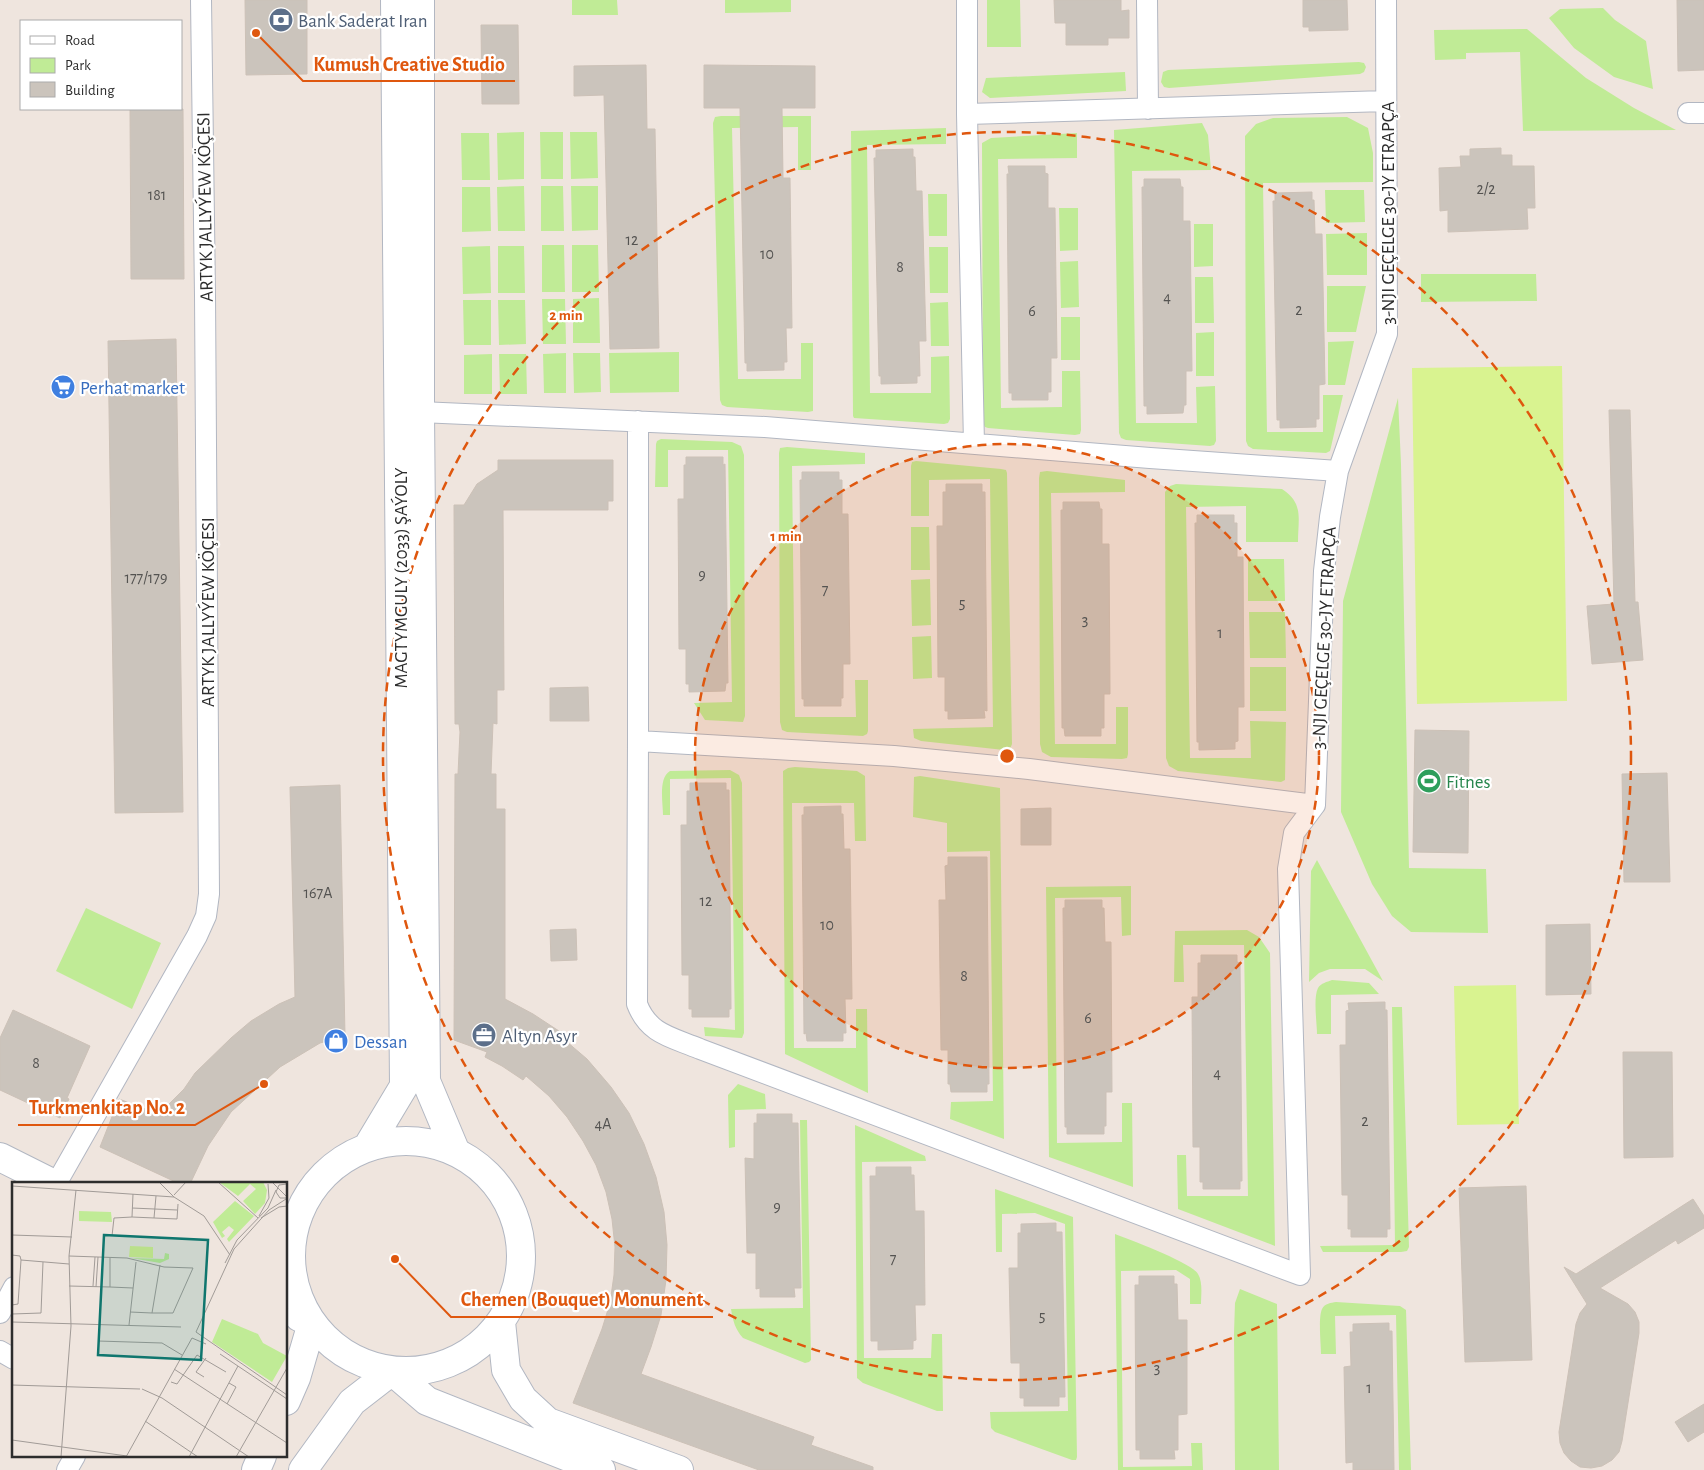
<svg xmlns="http://www.w3.org/2000/svg" width="1704" height="1470" viewBox="0 0 1704 1470" font-family="'Alegreya Sans',sans-serif">
	<style>
		.green { fill: #c0eb96 }
		.pitch { fill: #d9f390 }
		.building { fill: #cbc4bc; stroke: #ccc1b7 }
		.lines { fill: none; stroke-linecap: round; stroke-linejoin: round }
		.street-casing { stroke: #b2b7c2; stroke-width: 22 }
		.secondary-casing { stroke: #b2b7c2; stroke-width: 30 }
		.street { stroke: #fff; stroke-width: 20 }
		.secondary { stroke: #fff; stroke-width: 28 }
		.ring { fill: none; stroke: #df570e; stroke-width: 2.5; stroke-dasharray: 9 6 }
		.labels { text-anchor: middle; stroke-width: 4.5; stroke-linejoin: round; paint-order: stroke }
		.number-label { font-size: 16px; fill: #545351 }
		.service-label { font-size: 19px; fill: #4e5e75; stroke: #fff; text-anchor: start }
		.street-label { font-size: 19px; fill: #2d2d2d; stroke: #fff }
		.shop-label { font-size: 19px; fill: #366cbe; stroke: #fff; text-anchor: start }
		.leisure-label { font-size: 19px; fill: #27864d; stroke: #fff; text-anchor: start }
		.inset-road { fill: none; stroke: #a19b97; stroke-width: 1 }
		.view { fill: #0f766e; fill-opacity: 0.15; stroke: #0f766e; stroke-width: 2.5 }
		.inset-edge { fill: none; stroke: #2d2d2d; stroke-width: 2.5 }
		.centre { fill: #df570e; stroke: #fff; stroke-width: 2.5 }
		.ring-label { font-size: 15px; text-anchor: middle; font-weight: bold; fill: #df570e; stroke: #fff; stroke-width: 4.5; stroke-linejoin: round; paint-order: stroke }
		.leader { fill: none; stroke: #df570e; stroke-width: 2 }
		.callout-dot { fill: #df570e; stroke: #fff; stroke-width: 2 }
		.callout-label { font-size: 20px; text-anchor: middle; font-weight: bold; fill: #df570e; stroke: #fff; stroke-width: 4.5; stroke-linejoin: round; paint-order: stroke }
	</style>
	<rect width="100%" height="100%" fill="#efe5de"/>
	<path class="green" d="M572 0H617L618 15H572Z
		M725 0H791V12L725 13Z
		M987 0H1020L1021 47H987Z
		M1603 8 1615 20 1646 41 1653 89 1614 77 1574 48 1549 18 1560 9Z
		M1527 29 1586 78 1634 108 1676 130 1523 131 1520 52 1466 53V59L1435 60 1434 30Z
		M1359 62 1364 63 1366 67 1364 72 1360 74 1169 88 1164 87 1161 82 1163 72 1168 70Z
		M1125 72 1126 91 990 98 982 92 986 78Z
		M721 116H811V170H798V127L732 128 738 379H801V343H813V411L808 412 727 407 722 405 720 400 713 123 715 117Z
		M1347 117 1368 128 1373 153V182L1263 183 1267 432H1323V395H1343L1331 447 1330 451 1326 453 1253 449 1248 446 1246 441 1245 136 1256 124 1273 118Z
		M1202 123 1208 135 1211 170 1132 171 1136 423H1197L1196 387 1215 386 1216 441 1214 445 1210 446 1126 440 1121 438 1119 433 1114 130Z
		M946 128V144L867 145 870 393H931V357L949 356 950 419 948 423 944 424 854 418 853 416 851 131Z
		M524 132V179L498 180 497 133Z
		M540 132H563V179H541Z
		M570 132H597L598 178 571 179Z
		M461 133H489L490 180H462Z
		M1077 133V158L998 159 1001 408 1062 407V371H1080L1081 430 1080 434 1075 435 988 428 985 427 983 423 982 143 991 138Z
		M524 186 525 231H498L497 187Z
		M541 186H563L564 231H541Z
		M571 186H598V230L572 231Z
		M462 187H490L491 231 462 232Z
		M1325 190H1364L1365 222 1326 223Z
		M928 194H947V236H929Z
		M1059 208H1078V250L1060 251Z
		M1194 224H1213V266L1194 267Z
		M1367 233V275H1327L1326 234Z
		M542 245H564L565 292H542Z
		M572 245H598L599 292H572Z
		M490 246 491 293 463 294 462 247Z
		M498 246H524L525 293H498Z
		M929 247H948V293H930Z
		M1078 261 1079 307 1061 308 1060 262Z
		M1421 274H1536L1537 301 1421 302Z
		M1195 277H1213L1214 323H1195Z
		M1327 286H1366L1356 332H1327Z
		M599 298 600 343H573V299Z
		M542 299H565L566 344H543Z
		M463 300H491V345H464Z
		M498 300H525L526 344 499 345Z
		M948 302 949 346H931L930 303Z
		M1061 317H1080V360H1061Z
		M1214 332V376H1196V333Z
		M1354 341 1345 385H1328V342Z
		M679 352V392L610 393 609 353Z
		M566 353V393H544L543 354Z
		M573 353H600L601 392 574 393Z
		M492 354V394H464V355Z
		M499 354H526L527 394H500Z
		M1398 398 1401 464 1409 868 1486 869 1488 933 1411 932 1392 916 1372 884 1341 812 1343 601Z
		M661 439 732 442 741 446 744 455 745 716 743 722 705 720 694 703 732 702 728 450H668V487H655L656 444 657 441Z
		M787 447 865 453V464L792 466 795 717H856L855 680H868V731L867 734 863 736 787 732 782 730 780 722 779 453 780 448Z
		M916 461 1001 469 1006 470 1007 473 1012 744 1010 749 1004 750 921 741 914 738 913 729 993 727 990 479 929 480V516H911V466L912 462Z
		M1047 471 1125 480V492L1051 493 1055 744H1116V707H1128V754L1127 758 1122 759 1051 757 1042 752 1040 744 1039 478 1040 472Z
		M1176 484 1282 489C1304 503 1298 519 1298 542H1246V506L1186 507 1190 758H1251L1250 721 1286 722 1285 780 1281 782 1178 771 1169 766 1166 758 1165 492 1170 486Z
		M911 527H929L930 570H911Z
		M1248 559H1284L1285 601H1248Z
		M930 579 931 625 912 626 911 580Z
		M1249 612H1285L1286 658H1250Z
		M931 636 932 678 913 679 912 637Z
		M1250 667H1286V711H1250Z
		M795 767 857 771 865 776 866 841H855L854 803H792L794 1048H856V1009H867L868 1093 785 1054 783 771 788 768Z
		M730 770 739 775 742 783 744 1033 742 1038 705 1036 704 1027 735 1030 731 778 670 779V815H663C663 803 658 778 670 771Z
		M920 776 1000 788 1004 1139 950 1119 951 1102 993 1101 990 851 947 852V823L913 817 914 777Z
		M1317 860 1383 981 1365 969H1330L1319 973 1309 982 1311 871Z
		M1131 886V935L1122 936 1121 897 1055 898 1057 1143 1122 1142V1103H1132L1133 1187 1049 1157 1046 887Z
		M86 908 161 943 132 1009 56 971Z
		M1247 930 1259 937 1270 953 1275 1246 1178 1209 1177 1155H1186L1187 1196H1248L1244 945H1183L1184 982H1174L1175 931Z
		M1332 980 1369 983 1379 994 1331 995V1034H1317C1317 1023 1313 998 1318 988 1321 983 1327 982 1332 980Z
		M1392 1007H1402L1409 1247 1407 1251 1401 1252H1323L1320 1246 1395 1245Z
		M738 1084 765 1094 766 1109 735 1110V1147L729 1148 728 1095Z
		M800 1120H807L811 1360 809 1362 805 1363 743 1338C735 1329 733 1321 731 1309L803 1308Z
		M855 1125 925 1156 926 1161 862 1162 864 1358H931L932 1334H942L943 1411H937L863 1383 857 1378Z
		M995 1189 1073 1217 1077 1457 1076 1460H1072L995 1432 991 1428 990 1412 1068 1411 1065 1224 1035 1213 1002 1214V1252H996Z
		M1115 1234C1130 1240 1191 1262 1198 1274 1203 1282 1201 1295 1201 1304H1190V1279L1176 1270 1121 1271 1123 1467 1192 1466 1191 1443H1202L1203 1470H1118Z
		M1240 1289 1277 1304 1279 1470H1235L1234 1333 1235 1303Z
		M1336 1302 1400 1306 1406 1310 1411 1470H1399L1396 1315 1335 1316 1336 1354H1321C1321 1344 1318 1318 1322 1309 1325 1303 1331 1303 1336 1302Z"/>
	<path class="pitch" d="M1562 366 1567 701 1417 704 1412 368Z
		M1516 985 1519 1124 1457 1125 1454 986Z"/>
	<path class="building" d="M245 0H307V74L246 75Z
		M1054 0H1121V11L1129 10V38H1108V45H1066V23H1055Z
		M1303 0H1347L1348 30 1309 31V27H1303Z
		M1677 0H1704V70L1678 71Z
		M481 25H518L519 104H482Z
		M646 65 647 129H655L659 348 610 349 604 95 574 96V66Z
		M704 65 815 66V108H782L783 178H790L792 328H786L787 362H784V370L747 371V363H745L740 108H704Z
		M130 109H183L184 279H131Z
		M1501 148V155H1512V166H1534L1535 208H1527L1528 229 1448 232V210L1440 211 1439 168 1461 167 1460 156H1470V149Z
		M913 149V157H915L916 191H922L926 341H919L920 376H917V383L881 384V376H879L874 158H876V150Z
		M1008 166H1045V173L1048 174V208H1055L1057 358H1051V392H1048V400H1012V393H1009L1007 174H1009Z
		M1144 179H1180L1181 187H1183V221H1190L1192 371H1186V405H1184L1183 413 1147 414V406H1144L1142 187H1144Z
		M1312 192V200H1314L1315 234H1322L1325 384 1319 385V419H1316V427L1280 428V420H1277L1273 201H1275V193Z
		M176 339 183 812 115 813 108 341Z
		M1609 410H1630L1635 602H1638L1643 660 1592 664 1587 606 1614 604Z
		M686 457H723V465L725 464 728 683H726L725 691 689 692V684H686V649H679L678 499H684V465H686Z
		M498 460H613V501H608V510H503L504 690H497V724L493 723 491 774H496V809H505V999L533 1014 562 1033 560 1036 587 1059 611 1087 629 1113 644 1144 656 1177 664 1212 667 1245 666 1280 661 1315 651 1347 641 1374 814 1437 811 1445 873 1467V1470H759L573 1403 602 1329 610 1303 614 1275 615 1247 612 1219 606 1192 596 1165 583 1141 567 1117 549 1096 526 1076 523 1080 502 1066 485 1057 487 1052 454 1040 455 774H458L460 732 459 724H455L454 505H464L477 484 498 470Z
		M802 472H839V480H842V514H848L850 664H843V698H841V706H804V699H802L800 480H802Z
		M946 484H982V492H985L987 711 984 710 985 718 948 719V711H945V677H938L937 526H943V492H946Z
		M1063 502H1099L1100 509H1102V544H1109L1110 694H1104V728H1101V736H1065L1064 728H1062L1061 510H1063Z
		M1197 515H1234V523H1237V557H1243L1244 707H1238V741L1235 742V749L1199 750V742H1197L1195 523H1197Z
		M588 687 589 721H550V688Z
		M1415 730 1469 731 1468 853 1413 852Z
		M1667 773 1670 882H1624L1622 774Z
		M690 783H726V790H729L731 1009H729V1017H692V1009H689V975H682L681 825H687V791H690Z
		M340 785 345 1036 320 1043 280 1067 231 1112 208 1146 190 1184H180L100 1147 119 1099 159 1114 184 1089 195 1073 231 1038 251 1021 279 1004 295 997 290 787Z
		M841 806V814H843L844 849H850L852 999H845L846 1033H843V1041H807L806 1033 804 1034 802 815H804V807Z
		M1051 808V845H1021V809Z
		M948 857H987L989 1084H987V1092H951L950 1084H948V1050H941L939 900H946L945 866 948 865Z
		M1065 900H1102V908H1104L1105 942H1111L1112 1092H1106V1126H1104V1134H1067V1127H1065L1063 908H1065Z
		M1590 924 1591 994 1546 995V925Z
		M576 929 577 960 551 961 550 930Z
		M1201 955H1237V962L1240 963 1242 1181H1240V1189H1203V1182H1200V1147H1193L1192 997H1198V963H1201Z
		M1385 1002V1010H1387L1390 1229H1387V1237H1351V1229H1348V1195H1342L1340 1045H1346V1011L1349 1010 1348 1003Z
		M13 1010 90 1046 67 1098 69 1099 60 1118 0 1090V1038Z
		M1623 1052H1672L1673 1157 1624 1158Z
		M757 1114H792V1123H798L801 1288H794L795 1297H760V1288L756 1289V1253H747L745 1158 754 1159V1123H757Z
		M876 1167H911V1175H914L915 1211H924L925 1305H915L916 1340 913 1341V1349L878 1350V1341H871L870 1176H876Z
		M1526 1186 1532 1360 1465 1362 1459 1188Z
		M1693 1199 1704 1216V1228L1678 1244 1676 1240 1600 1288 1628 1304 1635 1312 1639 1322V1333L1622 1441 1619 1452 1612 1460 1602 1466 1591 1468 1580 1467 1571 1461 1564 1453 1560 1443 1559 1432 1576 1324 1580 1313 1587 1304 1564 1267 1576 1274Z
		M1056 1223V1232H1062L1065 1397H1059V1406H1024V1398H1020V1363H1011L1009 1268H1018V1233H1021V1224Z
		M1139 1276H1174V1284H1177L1178 1320H1187V1414L1178 1415V1450H1174L1175 1459H1140V1450H1136L1135 1285H1139Z
		M1389 1323V1331H1392L1394 1470H1353V1462L1346 1463 1344 1367 1351 1366 1350 1332H1353V1324Z
		M1704 1404V1432L1688 1442 1675 1422Z"/>
	<g class="lines">
		<defs>
			<path id="street" d="M967 0V114
				M1147 0 1148 109
				M1688 113H1704
				M420 412 765 427 1150 458 1338 471
				M638 421V741L894 756 1029 769 1315 805
				M974 444 967 114 1386 101
				M638 741 637 1004C649 1035 672 1037 700 1049L1300 1275 1288 869 1294 833 1315 805
				M1315 805 1324 571 1330 517 1338 471 1387 334 1386 0
				M56 1184 197 936 206 916 209 894 205 295 201 0
				M0 1313 14 1287
				M0 1351 14 1359
				M67 1470 75 1456"/>
			<path id="secondary" d="M420 0V412L426 1081 455 1150
				M291 1256a115 115 0 1 1 230 0a115 115 0 1 1-230 0Z
				M368 1146 404 1086 395 0
				M0 1157 54 1184
				M501 1322 506 1370 523 1399 548 1422 679 1470
				M286 1401 296 1378 312 1323 299 1317
				M256 1470 262 1456
				M303 1470 352 1402 392 1371 427 1401 601 1470"/>
		</defs>
		<use href="#street" class="street-casing"/>
		<use href="#secondary" class="secondary-casing"/>
		<use href="#street" class="street"/>
		<use href="#secondary" class="secondary"/>
	</g>
	<circle cx="1007" cy="756" r="312" fill="#df570e" fill-opacity=".12"/>
	<g class="ring">
		<circle cx="1007" cy="756" r="312"/>
		<circle cx="1007" cy="756" r="624"/>
	</g>
	<defs>
		<symbol id="bank-disc" viewBox="-11 -11 22 22"><circle r="9.5" fill="#5c6f8a" stroke="#fff"/><path d="M-6-4H6V4H-6ZM0-2.3a2.3 2.3 0 1 0 0 4.6a2.3 2.3 0 1 0 0-4.6Z" fill="#fff"/></symbol>
		<symbol id="supermarket-disc" viewBox="-11 -11 22 22"><circle r="9.5" fill="#3f7fe0" stroke="#fff"/><path d="M-6-5.5h2.5l.6 2H6L4.5 2H-2.5L-4.4-4H-6ZM-1.5 3.2a1.3 1.3 0 1 0 .1 0ZM3 3.2a1.3 1.3 0 1 0 .1 0Z" fill="#fff"/></symbol>
		<symbol id="stadium-disc" viewBox="-11 -11 22 22"><circle r="9.5" fill="#2e9e5b" stroke="#fff"/><path d="M0-5a6.5 5 0 1 0 0 10a6.5 5 0 1 0 0-10ZM-3.5-1.8h7v3.6h-7Z" fill="#fff"/></symbol>
		<symbol id="office-disc" viewBox="-11 -11 22 22"><circle r="9.5" fill="#5c6f8a" stroke="#fff"/><path d="M-6-3h4V-5.5h4V-3h4V5H-6ZM-1-4.5V-3h2v-1.5ZM-6 0V1H6V0Z" fill="#fff"/></symbol>
		<symbol id="shop-disc" viewBox="-11 -11 22 22"><circle r="9.5" fill="#3f7fe0" stroke="#fff"/><path d="M-5-2.5h2.3a2.7 3.5 0 0 1 5.4 0H5L5.5 6h-11ZM-1.5-2.5h3a1.5 2.3 0 0 0-3 0Z" fill="#fff"/></symbol>
	</defs>
	<g fill-rule="evenodd">
		<use href="#bank-disc" x="267" y="6" width="28" height="28"/>
		<use href="#supermarket-disc" x="49" y="373" width="28" height="28"/>
		<use href="#stadium-disc" x="1415" y="767" width="28" height="28"/>
		<use href="#office-disc" x="470" y="1021" width="28" height="28"/>
		<use href="#shop-disc" x="322" y="1027" width="28" height="28"/>
	</g>
	<g class="labels">
		<g class="number-label">
			<text x="1486" y="194">2/2</text>
			<text x="157" y="200">181</text>
			<text x="632" y="245">12</text>
			<text x="767" y="259">10</text>
			<text x="900" y="272">8</text>
			<text x="1167" y="302">4</text>
			<text x="1299" y="315">2</text>
			<text x="1032" y="316">6</text>
			<text x="702" y="580">9</text>
			<text x="146" y="583">177/179</text>
			<text x="825" y="595">7</text>
			<text x="962" y="608">5</text>
			<text x="1085" y="625">3</text>
			<text x="1220" y="638">1</text>
			<text x="318" y="898">167A</text>
			<text x="706" y="906">12</text>
			<text x="827" y="930">10</text>
			<text x="964" y="981">8</text>
			<text x="1088" y="1023">6</text>
			<text x="36" y="1068">8</text>
			<text x="1217" y="1078">4</text>
			<text x="1365" y="1126">2</text>
			<text x="603" y="1129">4A</text>
			<text x="777" y="1212">9</text>
			<text x="893" y="1264">7</text>
			<text x="1042" y="1321">5</text>
			<text x="1157" y="1373">3</text>
			<text x="1369" y="1393">1</text>
		</g>
		<g class="service-label">
			<text x="298" y="27">Bank Saderat Iran</text>
			<text x="502" y="1042">Altyn Asyr</text>
		</g>
		<g class="street-label">
			<text transform="translate(204 207) rotate(-91)" y="7">ARTYK JALLYÝEW KÖÇESI</text>
			<text transform="translate(1387 213) rotate(-90)" y="7">3-NJI GEÇELGE 30-JY ETRAPÇA</text>
			<text transform="translate(400 578) rotate(-90)" y="7">MAGTYMGULY (2033) ŞAÝOLY</text>
			<text transform="translate(207 612) rotate(-90)" y="7">ARTYK JALLYÝEW KÖÇESI</text>
			<text transform="translate(1323 638) rotate(-87)" y="7">3-NJI GEÇELGE 30-JY ETRAPÇA</text>
		</g>
		<g class="shop-label">
			<text x="80" y="394">Perhat market</text>
			<text x="354" y="1048">Dessan</text>
		</g>
		<g class="leisure-label">
			<text x="1446" y="788">Fitnes</text>
		</g>
	</g>
	<g transform="translate(12 1182)">
		<rect width="275" height="275" fill="#efe5de"/>
		<path d="M207 0H251L255 8 253 21 243 32 231 19 244 7 238 2 226 14ZM223 19 242 34 217 60 215 57 222 48 217 44 210 50 213 54 210 56 201 40ZM67 29 99 30 100 40 67 39ZM153 71 157 72V77L148 81 119 76 152 77ZM210 137 246 152 251 161 275 174 260 200 200 160Z" fill="#c0eb96"/>
		<path d="M118 64 141 65V76L117 75Z" fill="#d9f390"/>
		<path class="inset-road" d="M147 0 162 15M206 0 246 36M260 0 275 15M275 2 267 3 264 10 268 16H275M0 4 162 15 192 34 218 73M162 13 174 0M274 17 257 28 222 67 184 150 275 213M120 26 165 28M247 34 257 16 256 2M120 35 165 37 166 22M142 36 144 14M249 36 267 25 275 24M0 53 60 55M100 54 102 36 120 35 121 12M0 73 8 74 9 78 57 82M57 74 115 76 152 85 181 86 161 131H140M98 76V105L121 106M213 81 225 58 256 26 264 8M57 104 98 105M81 104 83 75M84 105 86 75M0 123 6 122 9 78M118 130 140 131 148 83M0 132 29 131 31 80M0 140 169 145M117 143 124 80M180 156 194 162M86 159 150 161 170 173M208 172 275 217M162 187 275 261M192 195 184 190 194 176M159 200 165 202 185 173 214 190M0 203 128 207M130 207 150 216 237 275M215 222 224 205 217 201M133 239 186 275M0 258 115 274M49 275 59 144 57 74 64 8M114 275 180 156M177 275 226 184M224 275 275 186"/>
		<path class="view" d="M92 53 196 58 189 178 86 173Z"/>
		<rect width="275" height="275" class="inset-edge"/>
	</g>
	<circle cx="1007" cy="756" r="8" class="centre"/>
	<g class="ring-label">
		<text x="566" y="320">2 min</text>
		<text x="786" y="541">1 min</text>
	</g>
	<path class="leader" d="M256 33L303 81H515M264 1084L195 1125H18M395 1259L451 1317H713"/>
	<g class="callout-dot">
		<circle cx="256" cy="33" r="5"/>
		<circle cx="264" cy="1084" r="5"/>
		<circle cx="395" cy="1259" r="5"/>
	</g>
	<g class="callout-label">
		<text x="409" y="71">Kumush Creative Studio</text>
		<text x="107" y="1114">Turkmenkitap No. 2</text>
		<text x="582" y="1306">Chemen (Bouquet) Monument</text>
	</g>
	<rect x="20" y="20" width="162" height="90" fill="#ffffff" stroke="#ababab"/>
	<rect x="30" y="36" width="25" height="8" fill="#ffffff" stroke="#ababab"/>
	<text x="65" y="45" font-size="15" fill="#2d2d2d">Road</text>
	<rect x="30" y="58" width="25" height="15" fill="#c0eb96" stroke="#ababab"/>
	<text x="65" y="70" font-size="15" fill="#2d2d2d">Park</text>
	<rect x="30" y="82" width="25" height="15" fill="#cbc4bc" stroke="#ababab"/>
	<text x="65" y="95" font-size="15" fill="#2d2d2d">Building</text>
</svg>
